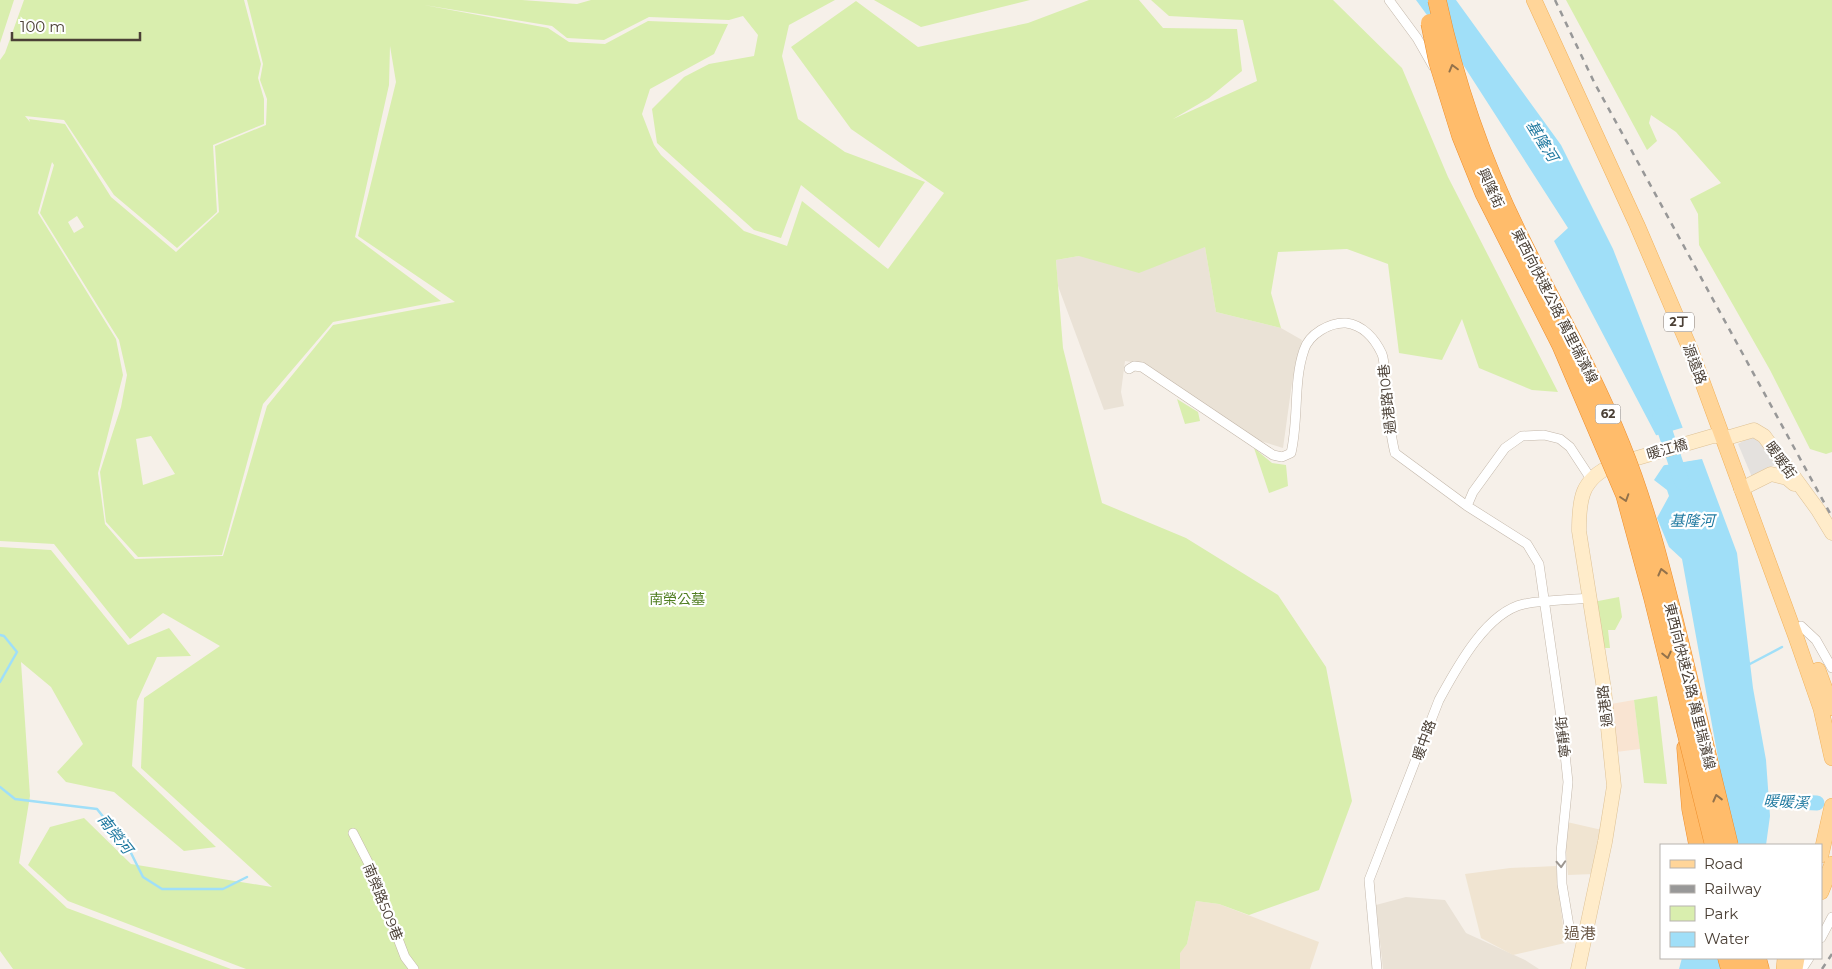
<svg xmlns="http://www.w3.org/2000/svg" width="1832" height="969" viewBox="0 0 1832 969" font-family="Montserrat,'Noto Sans TC',sans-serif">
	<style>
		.residential { fill: #eae2d6 }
		.commercial { fill: #f9e4d2 }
		.education { fill: #f0e4d1 }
		.green { fill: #d9eeae; fill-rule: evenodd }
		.parking { fill: #e4e1de }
		.water { fill: #a0dff8 }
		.pier { fill: #f6f0e9 }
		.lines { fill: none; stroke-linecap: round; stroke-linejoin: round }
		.stream { stroke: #a0dff8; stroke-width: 2.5 }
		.river { stroke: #a0dff8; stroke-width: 15 }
		.street-casing { stroke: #c3b7aa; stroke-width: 10 }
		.secondary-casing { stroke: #dec296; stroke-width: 15 }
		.primary-casing { stroke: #f1b25c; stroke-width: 16 }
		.highway-casing { stroke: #ee8e2b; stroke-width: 19 }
		.street { stroke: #fff; stroke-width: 9 }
		.secondary { stroke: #ffecca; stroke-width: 14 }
		.primary { stroke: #ffd599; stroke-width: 15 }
		.highway { stroke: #ffbc6b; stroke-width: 18 }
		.rail { stroke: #989898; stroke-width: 2.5; stroke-dasharray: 6 6; stroke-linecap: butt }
		.highway-bridge-casing { stroke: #ee8e2b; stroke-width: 19; stroke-linecap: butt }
		.highway-bridge { stroke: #ffbc6b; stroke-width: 18 }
		.oneway { stroke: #93724b }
		.oneway2 { stroke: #9c9690 }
		.labels { text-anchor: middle; stroke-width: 4.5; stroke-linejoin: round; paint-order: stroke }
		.shield { fill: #fff; stroke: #817972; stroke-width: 1 }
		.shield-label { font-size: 12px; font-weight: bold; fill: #4b4036 }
		.street-label { font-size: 14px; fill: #4b4036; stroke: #fff }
		.park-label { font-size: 14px; fill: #507e21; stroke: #fff }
		.water-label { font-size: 15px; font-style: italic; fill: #1f79a0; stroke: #fff }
		.quarter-label { font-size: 16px; fill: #6f5d4c; stroke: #fff }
	</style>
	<rect width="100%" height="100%" fill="#f6f0e9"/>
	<path class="residential" d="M1205 247 1216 312 1281 328 1302 340 1292 383 1283 448 1257 440 1145 364 1125 361 1121 392 1124 406 1104 410 1058 286 1056 260 1079 256Z
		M1406 897 1445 900 1466 933 1525 960 1539 969H1383L1376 905Z"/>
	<path class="commercial" d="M1634 700 1640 749 1616 752 1611 704Z"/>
	<path class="education" d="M1567 822 1602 830 1594 874 1568 875 1565 840Z
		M1556 866 1565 943 1513 955 1481 938 1465 874 1510 868Z
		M1196 901 1219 904 1319 942 1310 969H1180V952L1187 944Z"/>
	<path class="green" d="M0 0H14L0 43Z
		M24 0H244L261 64 258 78 264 99V124L213 145 217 212 177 248 114 195 64 120 25 116 30 122 29 119 65 124 111 197 176 252 219 212 215 146 266 125 267 99 260 80 263 64 247 0H522L577 4 591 0H835L789 25 782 56 798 119 845 152 925 182 879 248 801 185 781 238 754 230 657 143 652 109 684 77 709 64 754 56 758 35 743 16 729 20 649 17 604 40 567 38 552 26 424 5 548 28 569 42 605 44 648 21 728 24 714 54 650 89 642 114 654 145 661 155 744 231 787 246 802 201 888 269 944 193 851 129 791 47 856 1 918 47 1028 23 1089 0H1139L1163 28 1237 29 1242 71 1209 98 1173 119 1257 81 1243 20 1169 16 1151 0H1333L1402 68 1448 177 1558 392 1532 390 1479 368 1462 319 1442 360 1399 353 1388 264 1347 249 1278 252 1271 293 1281 328 1216 312 1205 247 1139 273 1079 256 1056 260 1063 348 1102 503 1186 538 1278 595 1326 667 1352 801 1319 890 1249 915 1219 904 1196 901 1187 944 1180 953V969H246L68 901 28 865 50 827 84 818 131 864 272 887 141 768 144 698 220 646 163 613 130 639 54 544 0 541V60L5 53ZM390 46 396 82 358 236 455 302 333 325 267 406 223 556 135 559 105 524 98 473 123 375 116 339 38 213 52 162 54 165 40 213 119 340 127 375 121 407 100 472 106 522 138 557 222 555 263 404 333 322 441 301 355 237 389 85ZM77 216 84 227 74 233 68 222ZM151 436 175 474 143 485 136 439Z
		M874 0H1030L921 27Z
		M1566 0H1832V452L1826 454 1810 449 1770 370 1699 245 1698 214 1690 199 1721 183 1676 132 1651 115 1649 123 1657 141 1647 150Z
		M1177 399 1198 412 1200 421 1185 424Z
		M1254 448 1272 463 1286 465 1288 486 1269 493Z
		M0 547 51 550 128 645 169 628 191 656 157 657 137 701 132 766 216 847 184 851 114 792 66 782 57 772 83 744 51 687 21 662 30 796 19 863 67 908 231 969H13L0 951Z
		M1619 597 1622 617 1615 630H1608L1610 648H1601L1593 602Z
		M1657 696 1667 784 1644 783 1634 700Z"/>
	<path class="parking" d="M1757 433 1776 464 1752 477 1738 444Z"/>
	<path class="water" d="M1416 0H1456L1561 145 1613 249 1684 431 1657 437 1554 241 1568 228 1462 63Z
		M1702 459 1737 553 1753 688 1766 760 1770 816 1766 845H1705L1720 769 1682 559 1669 547 1657 518 1669 496 1667 490 1654 480 1664 465Z
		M1682 958H1741L1737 969H1679Z"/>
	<path class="pier" d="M1685 427V433L1658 440 1654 436Z
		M1702 456 1704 458 1660 466 1663 463 1682 458Z"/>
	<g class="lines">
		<path class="stream" d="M0 635 4 636 17 652 0 682
			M1748 665 1782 647
			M0 787 15 799 97 809 129 849 143 877 162 889H223L247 877"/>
		<path class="river" d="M1660 416 1682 482
			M1754 800 1817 803"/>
		<defs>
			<path id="street" d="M1389 0 1417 38 1433 66
				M1129 369 1134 366 1142 367 1273 455 1282 457 1291 453C1299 419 1293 382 1304 350 1309 334 1330 322 1346 323 1363 325 1375 339 1382 354 1385 362 1384 373 1385 381 1388 405 1389 430 1395 453L1467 506 1473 492 1505 448 1522 436 1544 435 1560 439 1570 447 1591 479
				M1467 506 1527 544 1539 564 1561 717 1568 782 1561 852 1562 884 1569 926 1584 942
				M1801 626 1816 640 1832 668
				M353 833 371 868 405 957 414 969
				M1821 938 1832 917
				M1377 969 1369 880 1439 700C1456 669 1486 612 1524 604 1545 600 1568 600 1590 598
				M1802 969 1809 958"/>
			<path id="secondary" d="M1741 489 1771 474 1787 478 1794 484
				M1578 969 1605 842 1614 786 1604 689 1579 531C1579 499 1581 479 1613 465L1713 436 1730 437 1754 430 1764 436 1818 510 1832 533"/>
			<path id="primary" d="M1534 0 1637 225 1691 351 1796 637 1821 709 1832 758
				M1818 670 1832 708
				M1821 855 1832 806
				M1821 892 1832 864
				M1784 969 1785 958
				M1795 969 1797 958"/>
			<path id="highway" d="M1686 748 1691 809 1698 845
				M1727 958 1730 969
				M1743 958 1745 969
				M1757 958 1760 969"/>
		</defs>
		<use href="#street" class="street-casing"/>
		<use href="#secondary" class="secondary-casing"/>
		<use href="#primary" class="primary-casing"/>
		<use href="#highway" class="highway-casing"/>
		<use href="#street" class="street"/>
		<use href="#secondary" class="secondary"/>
		<use href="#primary" class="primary"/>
		<use href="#highway" class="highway"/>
		<path class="rail" d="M1555 0 1594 82 1832 517
			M1822 969 1832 954"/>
		<defs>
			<path id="highway-bridge" d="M1437 0C1455 83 1482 162 1520 238 1554 307 1592 373 1621 445 1647 509 1663 576 1680 644 1696 711 1713 778 1729 845
				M1430 23 1438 62 1461 136 1484 193 1561 345 1625 495 1653 598 1714 845"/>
		</defs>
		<use href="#highway-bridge" class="highway-bridge-casing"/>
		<use href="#highway-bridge" class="highway-bridge"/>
	</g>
	<defs><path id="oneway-chevron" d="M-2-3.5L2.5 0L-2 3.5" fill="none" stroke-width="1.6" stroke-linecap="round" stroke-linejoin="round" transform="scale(1.25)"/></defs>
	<g class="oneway">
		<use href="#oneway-chevron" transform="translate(1453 68) rotate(-105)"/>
		<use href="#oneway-chevron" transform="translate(1625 498) rotate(72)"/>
		<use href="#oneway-chevron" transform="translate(1662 572) rotate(-104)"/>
		<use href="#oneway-chevron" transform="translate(1667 655) rotate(77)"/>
		<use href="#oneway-chevron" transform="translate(1717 798) rotate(-104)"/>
	</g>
	<use class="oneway2" href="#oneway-chevron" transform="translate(1561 864) rotate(87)"/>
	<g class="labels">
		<g class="shield">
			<rect x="1664" y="312.5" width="30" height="19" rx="4"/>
			<rect x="1595.5" y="404.5" width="25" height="19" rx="4"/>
		</g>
		<g class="shield-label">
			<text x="1679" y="326">2丁</text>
			<text x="1608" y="418">62</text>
		</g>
		<g class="street-label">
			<text transform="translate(1491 188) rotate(65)" y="5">興隆街</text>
			<text transform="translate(1555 306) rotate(63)" y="5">東西向快速公路 萬里瑞濱線</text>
			<text transform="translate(1695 364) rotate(70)" y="5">源遠路</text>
			<text transform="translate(1387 399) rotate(-96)" y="5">過港路10巷</text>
			<text transform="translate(1667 449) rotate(-16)" y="5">暖江橋</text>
			<text transform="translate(1781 460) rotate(55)" y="5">暖暖街</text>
			<text transform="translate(1690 686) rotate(76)" y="5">東西向快速公路 萬里瑞濱線</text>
			<text transform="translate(1605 706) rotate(-97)" y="5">過港路</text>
			<text transform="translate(1563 737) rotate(-96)" y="5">寧靜街</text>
			<text transform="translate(1424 740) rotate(-70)" y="5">暖中路</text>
			<text transform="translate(383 902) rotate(68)" y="5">南榮路509巷</text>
		</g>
		<g class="park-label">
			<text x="677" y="604">南榮公墓</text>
		</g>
		<g class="water-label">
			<text transform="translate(1542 141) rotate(58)" y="5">基隆河</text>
			<text x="1692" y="526">基隆河</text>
			<text transform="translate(1786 802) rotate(3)" y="5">暖暖溪</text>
			<text transform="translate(115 834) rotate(52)" y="5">南榮河</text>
		</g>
		<g class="quarter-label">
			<text x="1580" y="939">過港</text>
		</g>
	</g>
	<rect x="1660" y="844" width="162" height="115" fill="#ffffff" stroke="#b7b3af"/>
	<rect x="1670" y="860" width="25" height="8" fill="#ffd599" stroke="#b7b3af"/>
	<text x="1704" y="869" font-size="15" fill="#4b4036">Road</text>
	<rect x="1670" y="885" width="25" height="8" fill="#989898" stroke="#b7b3af"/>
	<text x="1704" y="894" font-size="15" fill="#4b4036">Railway</text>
	<rect x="1670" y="906" width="25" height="15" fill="#d9eeae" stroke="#b7b3af"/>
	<text x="1704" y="919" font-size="15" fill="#4b4036">Park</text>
	<rect x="1670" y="932" width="25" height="15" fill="#a0dff8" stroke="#b7b3af"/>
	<text x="1704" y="944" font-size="15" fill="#4b4036">Water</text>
	<path d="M12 32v8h128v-8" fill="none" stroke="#4b4036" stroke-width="2.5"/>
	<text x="20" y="32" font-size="15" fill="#4b4036" stroke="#ffffff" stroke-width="4" paint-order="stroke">100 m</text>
</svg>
